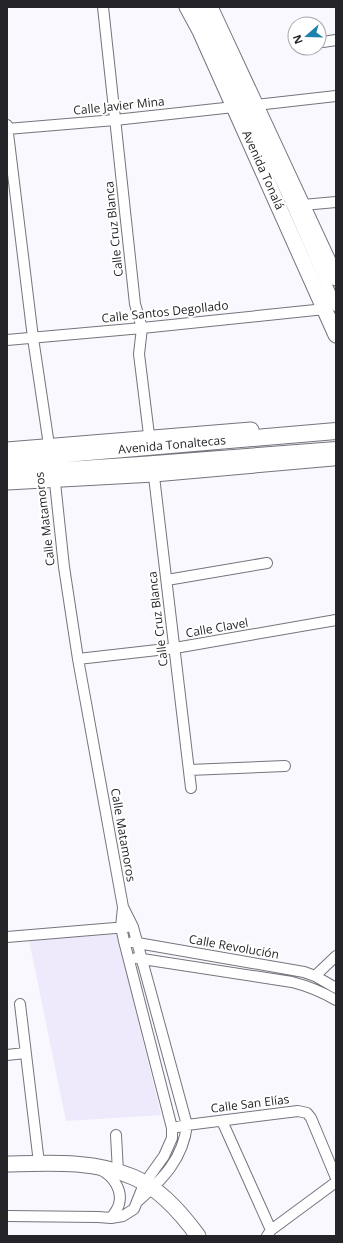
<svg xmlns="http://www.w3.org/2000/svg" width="343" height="1243" viewBox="0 0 343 1243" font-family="'Open Sans',sans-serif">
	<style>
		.built { fill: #eeeafc }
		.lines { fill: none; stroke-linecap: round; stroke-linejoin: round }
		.street-casing { stroke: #76747d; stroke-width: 12 }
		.secondary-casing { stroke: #76747d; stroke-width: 17 }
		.primary-casing { stroke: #76747d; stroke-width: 18 }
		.street { stroke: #fff; stroke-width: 10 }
		.secondary { stroke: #fff; stroke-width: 15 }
		.primary { stroke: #fff; stroke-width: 16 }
		.labels { text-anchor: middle; stroke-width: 4; stroke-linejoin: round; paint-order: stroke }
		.street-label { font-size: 12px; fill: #252428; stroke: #fff }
	</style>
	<rect width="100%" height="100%" fill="#f9f8fe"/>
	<path class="built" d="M117 934 161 1115 66 1121 29 940Z"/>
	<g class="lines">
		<defs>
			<path id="street" d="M103 7 135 304 142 328 139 354 150 443
				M199 7 286 192 336 306
				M323 42 336 40
				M256 105 336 96
				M7 125 33 338 50 452
				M7 129 115 120 234 107
				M303 205 336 202
				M7 340 142 328 325 309
				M153 468 191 788
				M54 473 64 567 78 659 123 907 133 927 187 1125C183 1159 163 1179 138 1201
				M167 580 267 563
				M78 659 175 648 336 620
				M189 770 285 766
				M7 937 127 927
				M132 942 304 972 315 976 336 988
				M136 958 292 982C308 986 322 992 336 1000
				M315 976 336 956
				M20 1004 39 1163
				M7 1055 25 1053
				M222 1121 271 1230
				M172 1128 187 1125 298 1111 307 1113 311 1118 336 1178
				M116 1135 118 1172
				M101 1170C113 1176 123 1190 119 1204 118 1209 114 1214 111 1218
				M7 1216 98 1217 111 1218 123 1216 134 1209 144 1184 164 1156 172 1138V1128L124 941 121 927 123 907
				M267 1236 271 1230 336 1182"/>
			<path id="secondary" d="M187 7 200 31 336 335
				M210 7 336 278
				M7 450 251 430
				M7 482 154 474 333 458
				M7 1164C49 1163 94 1160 133 1177 159 1188 182 1214 198 1236"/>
			<path id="primary" d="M7 459 336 431
				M7 474 141 465 336 450"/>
		</defs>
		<use href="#street" class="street-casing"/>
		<use href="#secondary" class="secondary-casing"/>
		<use href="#primary" class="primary-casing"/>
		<use href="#street" class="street"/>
		<use href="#secondary" class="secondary"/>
		<use href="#primary" class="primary"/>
	</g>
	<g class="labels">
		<g class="street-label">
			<text transform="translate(119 106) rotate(-6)" y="4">Calle Javier Mina</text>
			<text transform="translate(263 170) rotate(66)" y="4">Avenida Tonalá</text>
			<text transform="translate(114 229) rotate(-96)" y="4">Calle Cruz Blanca</text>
			<text transform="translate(165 312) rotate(-6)" y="4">Calle Santos Degollado</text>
			<text transform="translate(172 445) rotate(-5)" y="4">Avenida Tonaltecas</text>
			<text transform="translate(45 519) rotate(-97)" y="4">Calle Matamoros</text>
			<text transform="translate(158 619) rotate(-97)" y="4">Calle Cruz Blanca</text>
			<text transform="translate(217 628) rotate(-10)" y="4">Calle Clavel</text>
			<text transform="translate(123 835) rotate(80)" y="4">Calle Matamoros</text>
			<text transform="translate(234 947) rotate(10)" y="4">Calle Revolución</text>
			<text transform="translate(250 1104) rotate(-7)" y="4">Calle San Elías</text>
		</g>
	</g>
	<rect width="343" height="1243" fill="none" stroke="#252428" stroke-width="16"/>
	<g transform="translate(307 36) rotate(250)"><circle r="19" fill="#ffffff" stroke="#a8a7a9"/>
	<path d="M0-3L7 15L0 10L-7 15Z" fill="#1c82ac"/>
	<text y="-6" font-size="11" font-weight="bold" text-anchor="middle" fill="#252428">N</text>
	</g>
</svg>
